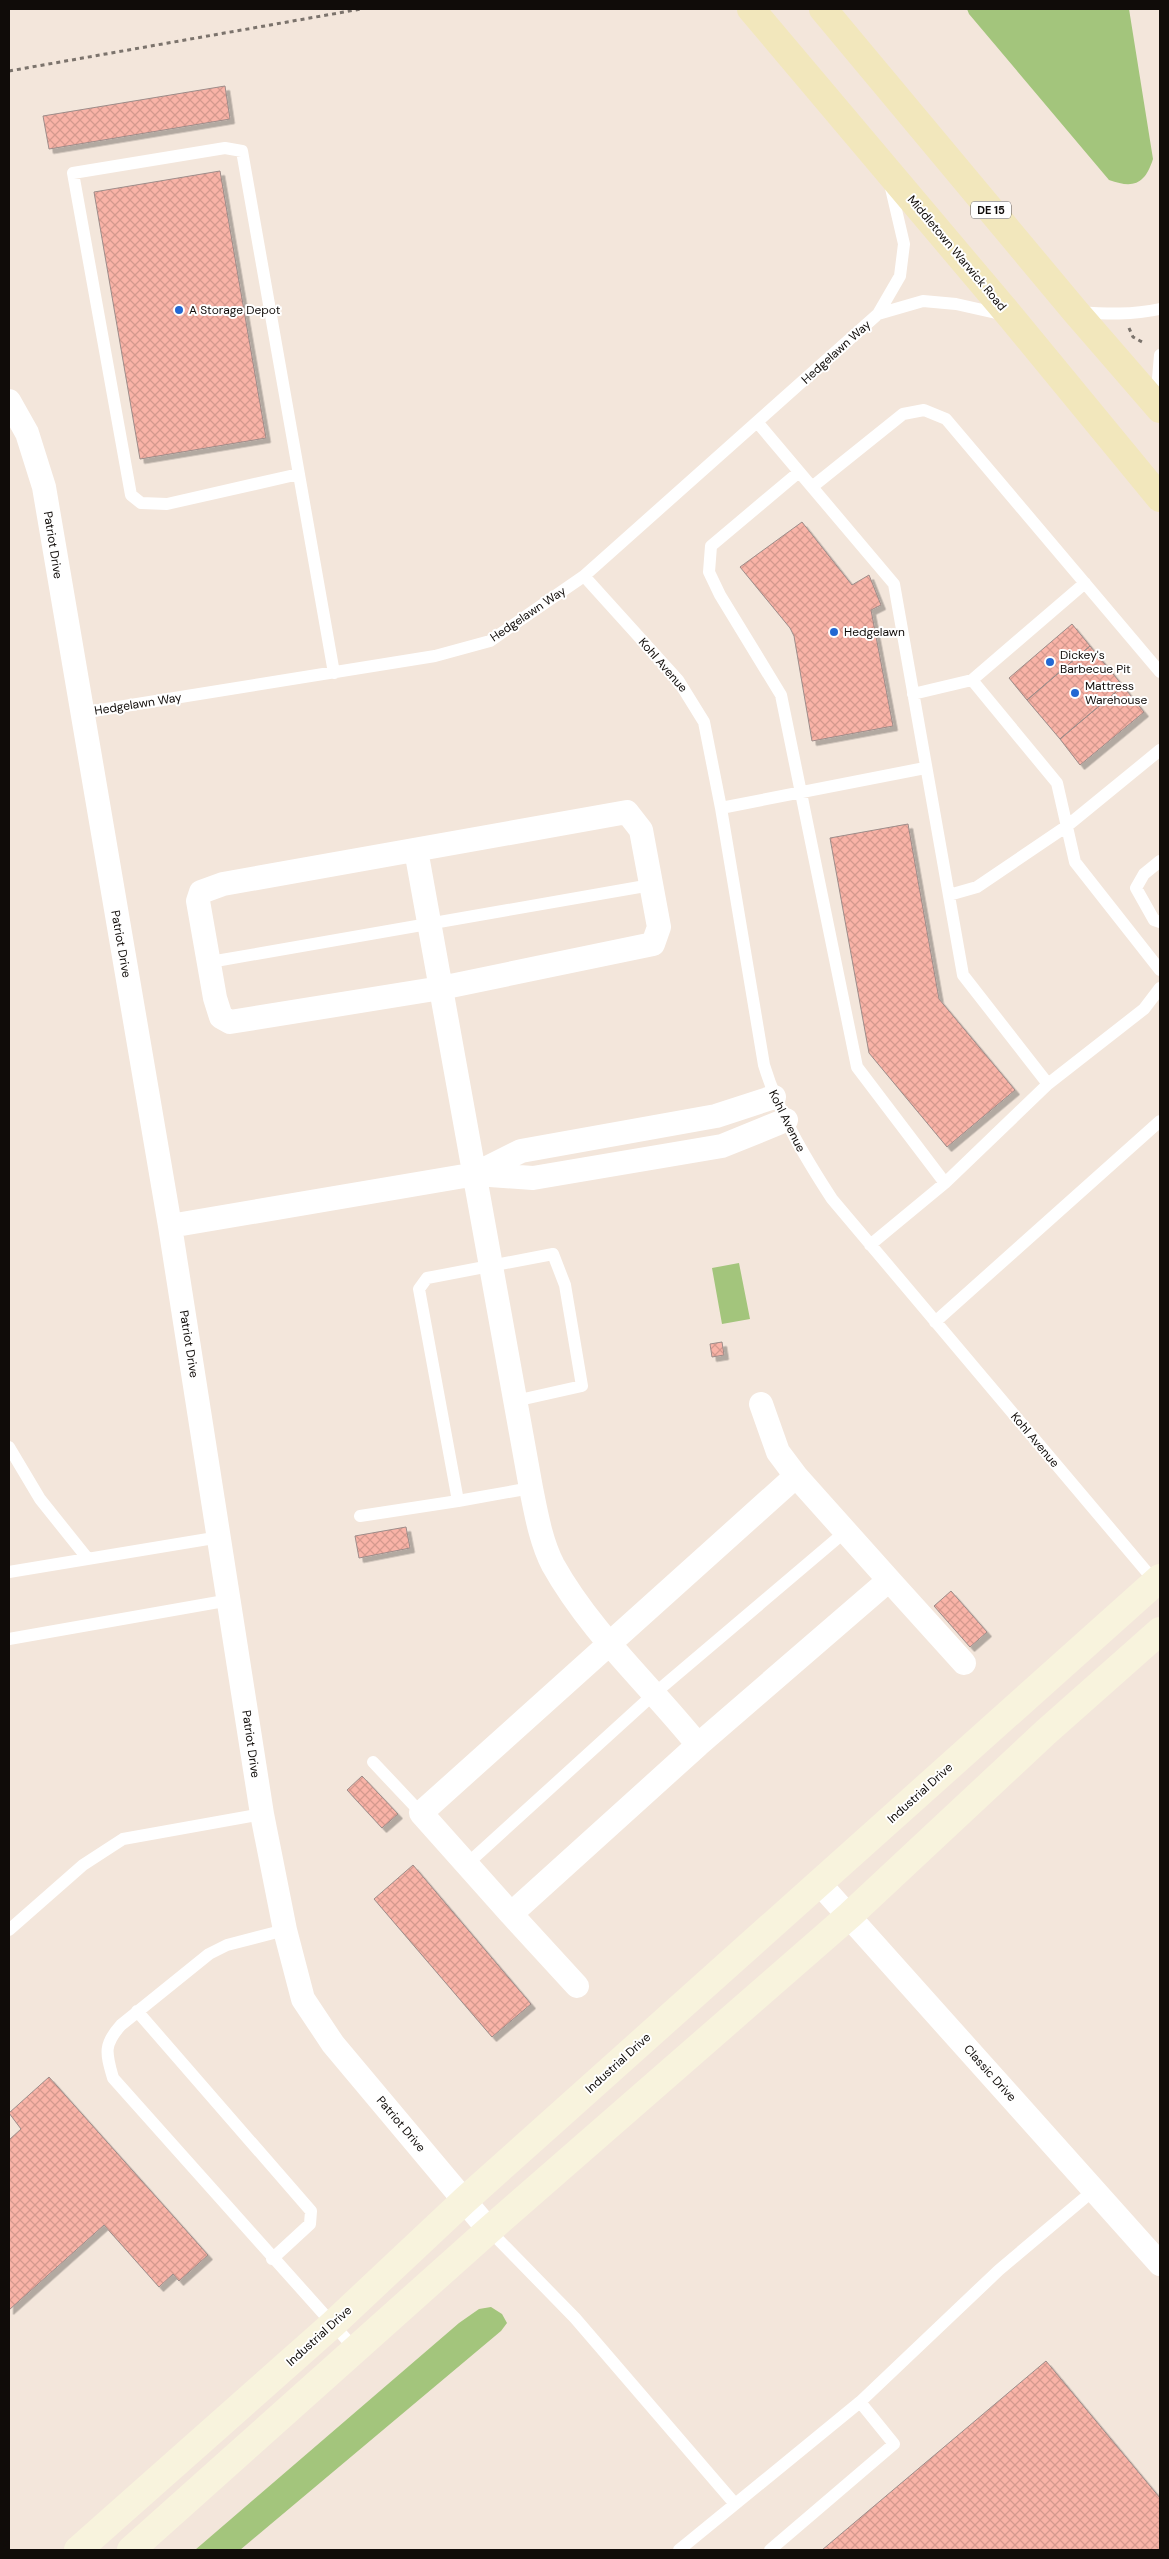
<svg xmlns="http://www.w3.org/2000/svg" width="1169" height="2559" viewBox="0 0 1169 2559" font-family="'DM Sans',sans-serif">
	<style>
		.water { fill: #a3c57c }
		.building { fill: url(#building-cross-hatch); stroke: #9d8c89; filter: url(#shadow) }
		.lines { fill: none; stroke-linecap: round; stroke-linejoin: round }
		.path { stroke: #7b736c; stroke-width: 3; stroke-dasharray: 4 4; stroke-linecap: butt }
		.lane { stroke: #fff; stroke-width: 12 }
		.street { stroke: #fff; stroke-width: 24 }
		.secondary { stroke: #f8f3dd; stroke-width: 28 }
		.primary { stroke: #f2e7bc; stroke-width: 28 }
		.poi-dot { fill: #2268d3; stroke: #fff; stroke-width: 2 }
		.labels { text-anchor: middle; stroke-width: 4; stroke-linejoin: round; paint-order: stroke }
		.shield { fill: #fff; stroke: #585553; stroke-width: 1 }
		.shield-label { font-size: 11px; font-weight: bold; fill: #100c09 }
		.street-label { font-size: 12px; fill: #100c09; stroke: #fff }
		.poi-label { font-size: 12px; fill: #100c09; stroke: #fff; text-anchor: start }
	</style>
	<defs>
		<pattern id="building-cross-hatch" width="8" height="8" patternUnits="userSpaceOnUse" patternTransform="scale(1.25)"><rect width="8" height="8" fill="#f9b3a7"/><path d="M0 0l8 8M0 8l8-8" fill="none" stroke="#d4998e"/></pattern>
		<filter id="shadow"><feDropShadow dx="4.5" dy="4.5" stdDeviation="0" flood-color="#0004"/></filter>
	</defs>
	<rect width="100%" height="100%" fill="#f3e6db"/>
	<path class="water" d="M967 9H1129L1153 159C1145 184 1134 189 1109 180L969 14Z
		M739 1263 750 1319 722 1324 712 1268Z
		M491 2307 502 2314 507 2323 501 2331 240 2550H195L459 2323 479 2309Z"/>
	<path class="building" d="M225 86 230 119 49 149 43 116Z
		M220 171 266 438 140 459 94 192Z
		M802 522 852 585 869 575 881 605 871 610 893 726 812 741 794 636 790 628 740 567Z
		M1072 624 1090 646 1027 700 1009 678Z
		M1090 646 1123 686 1060 739 1027 700Z
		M1123 686 1144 712 1080 765 1060 739Z
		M908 824 939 999 1015 1090 947 1147 869 1053 830 838Z
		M722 1342 724 1355 712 1357 710 1344Z
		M406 1527 410 1548 359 1558 355 1536Z
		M951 1591 987 1632 970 1647 934 1606Z
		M362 1776 398 1814 382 1828 347 1790Z
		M413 1865 531 2004 492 2037 374 1899Z
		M49 2077 208 2255 179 2281 173 2274 159 2287 104 2225 9 2310V2140L21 2129 9 2113Z
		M1046 2361 1160 2498V2550H822Z"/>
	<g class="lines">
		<path class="path" d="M9 71 361 9
			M1129 328 1133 337 1144 343"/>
		<path class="lane" d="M1078 312C1107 314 1132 315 1160 309
			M878 314 923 301 956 304 1005 315
			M1156 402 1160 355
			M757 422 894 584 963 975 1048 1084 945 1183 870 1245
			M799 472 711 546 709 572 720 595 781 695 857 1067 945 1183
			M299 474 167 504 141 503 131 495 73 173 225 148 242 151 334 673
			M812 487 903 414 924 410 946 419 1160 672
			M584 576 678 680 704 722 721 808 764 1065C779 1114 804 1156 832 1199L1157 1584
			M972 680 1085 583
			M913 694 972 680 1057 783 1075 862 1160 970
			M81 713 435 656 490 641 584 576 878 314 900 276 904 244 890 184
			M721 808 925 768
			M1160 861 1144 874 1136 888 1154 920 1160 922
			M949 895 977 887 1067 826 1160 750
			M210 962 651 885
			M1048 1084 1144 1009 1160 988
			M935 1322 1160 1121
			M515 1401 582 1386 565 1285 553 1254 427 1278 419 1289 458 1501 531 1488
			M9 1447 40 1499 88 1559
			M360 1516 458 1501
			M9 1572 220 1537
			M9 1639 230 1600
			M373 1762 421 1813
			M467 1864 655 1693 846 1531
			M9 1930 83 1865 123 1839 262 1814
			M285 1930 227 1945 209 1954 121 2025C103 2045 106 2053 113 2078L355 2349
			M137 2011 311 2211 310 2224 272 2259
			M489 2230 575 2318 735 2504
			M679 2550 860 2402 999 2270 1094 2190
			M770 2550 894 2444 860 2402"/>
		<path class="street" d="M9 401 27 433 44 487 170 1226 262 1814 285 1930 303 1999 333 2044 489 2230
			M627 812 641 830 659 927 653 944 441 988 230 1022 221 1017 215 998 198 901 201 892 223 884Z
			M416 850 531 1488C536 1513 541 1542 553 1565 591 1633 650 1685 698 1745L889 1580 796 1476 421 1813 511 1914 698 1745
			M477 1173 521 1151 716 1116 774 1097
			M170 1226 476 1174 533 1178 722 1146 786 1120
			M761 1404 778 1452 796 1476
			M889 1580 964 1663
			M819 1883 1160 2264
			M511 1914 577 1986"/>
		<path class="secondary" d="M78 2550 333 2324 465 2200 1160 1578
			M131 2550 489 2230 850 1915 1046 1732 1160 1631"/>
		<path class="primary" d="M751 9 1011 317 1160 498
			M823 9 1075 311 1160 409"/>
	</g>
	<g class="poi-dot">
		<circle cx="179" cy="310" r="5"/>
		<circle cx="834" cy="632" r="5"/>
		<circle cx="1050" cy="662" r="5"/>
		<circle cx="1075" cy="693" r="5"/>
	</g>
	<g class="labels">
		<rect class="shield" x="971" y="201.5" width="40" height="17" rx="4"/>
		<g class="shield-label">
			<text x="991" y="214">DE 15</text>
		</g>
		<g class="street-label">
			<text transform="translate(957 253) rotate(50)" y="4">Middletown Warwick Road</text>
			<text transform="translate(836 352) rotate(-42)" y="4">Hedgelawn Way</text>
			<text transform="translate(53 545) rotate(81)" y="4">Patriot Drive</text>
			<text transform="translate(528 614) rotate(-34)" y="4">Hedgelawn Way</text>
			<text transform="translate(663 665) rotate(49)" y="4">Kohl Avenue</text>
			<text transform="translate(138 704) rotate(-9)" y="4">Hedgelawn Way</text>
			<text transform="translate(121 944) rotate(80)" y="4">Patriot Drive</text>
			<text transform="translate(787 1121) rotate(64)" y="4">Kohl Avenue</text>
			<text transform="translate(189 1344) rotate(81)" y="4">Patriot Drive</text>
			<text transform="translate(1035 1440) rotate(50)" y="4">Kohl Avenue</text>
			<text transform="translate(251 1744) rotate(82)" y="4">Patriot Drive</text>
			<text transform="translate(920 1793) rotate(-42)" y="4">Industrial Drive</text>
			<text transform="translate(618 2063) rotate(-42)" y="4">Industrial Drive</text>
			<text transform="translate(990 2073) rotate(48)" y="4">Classic Drive</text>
			<text transform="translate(401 2124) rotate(50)" y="4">Patriot Drive</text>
			<text transform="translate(319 2336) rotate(-42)" y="4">Industrial Drive</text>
		</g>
		<g class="poi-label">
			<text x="189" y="314">A Storage Depot</text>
			<text x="844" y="636">Hedgelawn</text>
			<text x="1060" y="659">Dickey's<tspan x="1060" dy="14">Barbecue Pit</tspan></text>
			<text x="1085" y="690">Mattress<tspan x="1085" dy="14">Warehouse</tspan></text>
		</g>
	</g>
	<rect width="1169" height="2559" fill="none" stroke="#100c09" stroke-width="20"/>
</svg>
